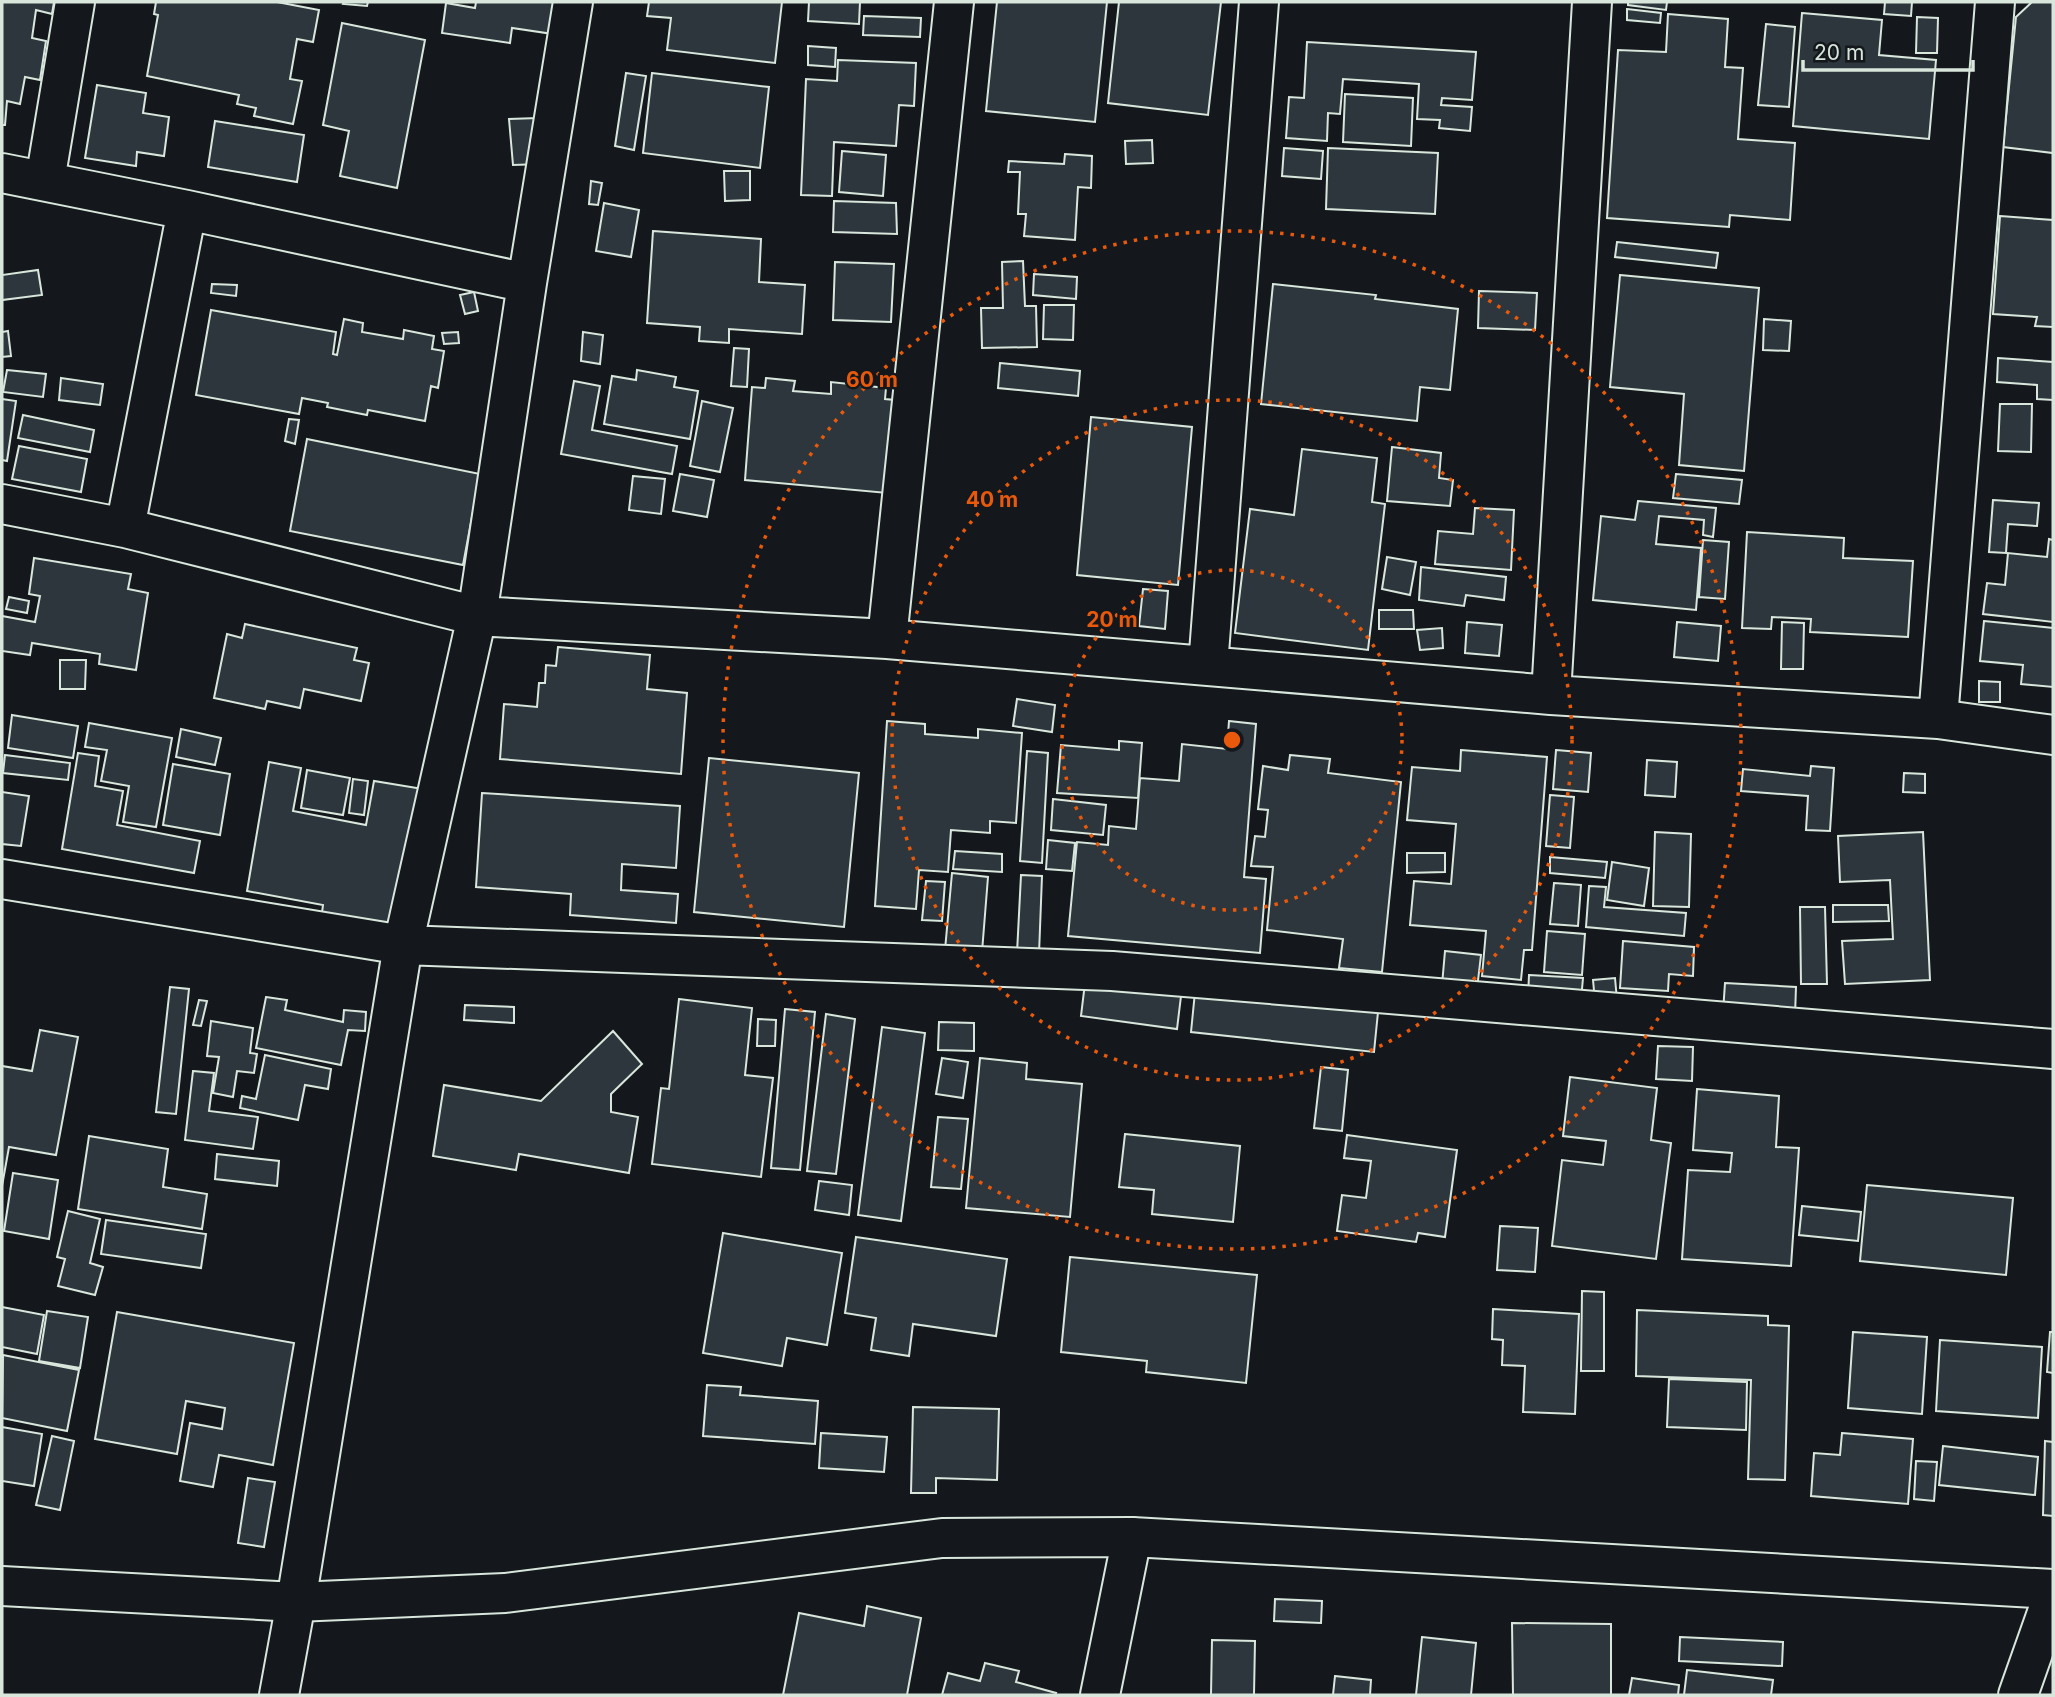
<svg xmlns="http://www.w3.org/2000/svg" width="2055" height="1697" viewBox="0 0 2055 1697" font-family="Inter,sans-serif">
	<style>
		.building { fill: #2c363c; stroke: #d8e6dc; stroke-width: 2 }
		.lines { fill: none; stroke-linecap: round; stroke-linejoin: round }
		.street-casing { stroke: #d8e6dc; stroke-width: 42 }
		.secondary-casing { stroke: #d8e6dc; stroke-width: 42 }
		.street { stroke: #14181c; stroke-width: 38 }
		.secondary { stroke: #14181c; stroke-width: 38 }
		.ring { fill: none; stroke: #e8590c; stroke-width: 3.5; stroke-dasharray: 3.5 7 }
		.centre { fill: #e8590c; stroke: #14181c; stroke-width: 3.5 }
		.ring-label { font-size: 21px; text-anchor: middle; font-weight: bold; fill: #e8590c; stroke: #14181c; stroke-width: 5; stroke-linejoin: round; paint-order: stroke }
	</style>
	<rect width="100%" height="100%" fill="#14181c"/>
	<path class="building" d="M2 2H54L52 14 36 10 32 38 46 41 40 80 25 77 20 104 7 101 5 125H2Z
		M156 2H277L319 10 313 42 297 39 290 79 302 81 293 124 254 116 256 108 237 104 239 95 147 76 158 15 154 14Z
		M344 2H368L367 6 343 4Z
		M476 2H558L553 34 512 28 510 43 442 33 446 3 475 8Z
		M649 2H782L775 63 667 50 671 18 647 16Z
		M809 2H860L859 24 808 21Z
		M997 2H1107L1095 122 986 111Z
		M1119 2H1221L1208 115 1108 103Z
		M1628 2H1667L1666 10 1628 5Z
		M1885 2H1912L1911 16 1884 14Z
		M2032 2H2053V153L2003 147 2016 17Z
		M1627 9 1661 13 1660 23 1627 20Z
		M1802 13 1882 20 1879 55 1936 60 1929 139 1793 126Z
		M1668 14 1728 19 1725 67 1743 68 1738 139 1795 143 1790 220 1730 215 1729 227 1607 218 1618 50 1666 52Z
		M864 16 921 18 920 37 863 35Z
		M1917 17 1938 18 1937 53H1916Z
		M342 23 425 40 397 188 340 176 349 131 323 125Z
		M1766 24 1795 27 1789 107 1758 105Z
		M1307 42 1476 52 1472 100 1442 98 1441 105 1472 107 1470 131 1439 128 1440 120 1417 119 1419 84 1343 79 1340 114 1328 113 1327 141 1286 138 1289 97 1304 98Z
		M808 46 836 48 835 67 808 65Z
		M838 60 916 63 914 106 899 105 896 146 834 142 832 196 801 195 806 79 837 81Z
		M626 73 646 76 634 150 615 146Z
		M652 73 769 87 760 168 643 153Z
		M97 85 146 93 143 113 169 117 164 156 137 152 136 166 85 158Z
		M1345 94 1413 98 1411 146 1343 142Z
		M538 118 542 164 513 165 509 119Z
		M215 121 304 135 297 182 208 167Z
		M1152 140 1153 163 1126 164 1125 141Z
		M1284 148 1323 151 1321 179 1282 176Z
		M1328 148 1438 153 1435 214 1326 209Z
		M842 151 886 155 883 196 839 192Z
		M1065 154 1092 156 1091 188 1078 187 1075 240 1024 236 1026 214H1018L1020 172H1008L1009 161 1064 164Z
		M724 171H750V200L725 201Z
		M591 181 602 183 598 205 589 204Z
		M834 201 896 203 897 234 833 232Z
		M604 203 639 210 631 257 596 251Z
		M2000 216 2053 220V327L2035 326 2037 317 1993 314Z
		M653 231 761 239 759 282 805 285 802 334 729 329V343L699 341 700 327 647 323Z
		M1617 242 1718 253 1716 268 1615 257Z
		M1023 261 1025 306H1036L1037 347 982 348 981 308H1003L1002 262Z
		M835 262 894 264 891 322 833 320Z
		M38 270 42 295 2 300V275Z
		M1034 274 1077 277 1076 299 1033 295Z
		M1620 275 1759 288 1744 471 1679 465 1684 394 1610 387Z
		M212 284 237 285 236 296 211 293Z
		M1273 284 1376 295 1375 299 1458 309 1450 390 1420 387 1417 421 1261 404Z
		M1479 291 1537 293 1535 330 1478 328Z
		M474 292 478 311 465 314 460 295Z
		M1044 305H1074L1073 340 1043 339Z
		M211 310 336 332 333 354 337 355 344 319 363 323 362 332 403 339 404 330 434 336 432 349 444 351 438 388 431 386 425 421 368 410 367 415 327 407 328 403 302 398 299 414 196 395Z
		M1764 319 1791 321 1789 351 1763 350Z
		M8 331 11 356 2 357V332Z
		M458 332 459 343 444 344 442 333Z
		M583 332 603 335 600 364 581 361Z
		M734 348 749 349 747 387 731 386Z
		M1998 358 2053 362V400L2037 399V385L1997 382Z
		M1000 363 1080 371 1078 396 998 388Z
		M7 370 46 374 43 397 3 392Z
		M637 370 676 377 674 387 698 391 690 439 604 424 612 376 636 380Z
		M61 378 103 384 100 405 59 400Z
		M766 378 795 381 793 391 831 394V382L886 388 885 399 906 401 898 494 745 480 752 387 765 388Z
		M574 381 600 386 592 430 677 446 672 474 561 454Z
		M2 399 16 401 7 461 2 460Z
		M702 401 733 408 720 472 690 466Z
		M2000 404H2032L2031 452 1998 451Z
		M23 415 94 430 90 452 18 438Z
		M1091 417 1192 427 1178 585 1077 575Z
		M289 419 299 420 295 444 285 441Z
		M307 439 480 474 463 565 290 531Z
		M19 446 87 459 81 492 12 479Z
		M1392 447 1441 453 1439 478 1453 480 1450 506 1387 501Z
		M1302 449 1377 458 1372 502 1385 504 1368 650 1235 633 1250 509 1294 515Z
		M680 474 714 480 707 517 673 511Z
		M1676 474 1742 480 1739 504 1673 498Z
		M633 476 665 479 661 514 629 510Z
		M1993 500 2039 503 2037 526 2008 524 2006 553 1989 552Z
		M1638 501 1716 508 1713 537 1703 535 1704 520 1659 516 1656 544 1701 548 1696 610 1593 600 1601 516 1635 520Z
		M1475 508 1514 510 1511 570 1435 564 1438 531 1473 534Z
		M1747 532 1844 538 1843 558 1913 561 1908 637 1810 632 1811 619 1772 617 1771 629 1742 628Z
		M2049 539 2053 540V622L1983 614 1987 583 2005 585 2008 553 2047 557Z
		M1703 540 1729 542 1725 599 1699 597Z
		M1387 557 1416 562 1410 595 1382 589Z
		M34 558 131 574 128 589 148 593 136 670 99 664 100 654 32 643 30 655 2 651V616L35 622 40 596 29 594Z
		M1421 567 1506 577 1504 600 1466 595 1464 606 1419 600Z
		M1143 589 1168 591 1165 629 1139 626Z
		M9 597 29 601 27 613 6 609Z
		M1379 610H1413L1414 629H1379Z
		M1984 621 2053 628V687L2021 684 2023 665 1980 661Z
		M1467 622 1502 625 1499 656 1465 653Z
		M1677 622 1721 626 1718 661 1674 657Z
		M1782 622 1804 623 1803 669H1781Z
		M245 624 357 648 354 660 369 663 361 701 304 689 300 708 267 701 265 709 214 698 227 634 242 638Z
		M1442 628 1443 648 1420 650 1417 630Z
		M558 647 650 655 647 689 687 693 681 774 500 759 504 704 537 707 539 683H545L546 665 556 666Z
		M60 660H86L85 689H60Z
		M1979 681 2000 682V702H1979Z
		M1017 699 1055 705 1052 732 1013 726Z
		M12 715 78 726 73 758 8 748Z
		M887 721 925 724V734L978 738V729L1022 733 1016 823 990 821V833L951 830 948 872 919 870 916 909 875 906Z
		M1229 721 1256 724 1244 877 1266 879 1260 953 1068 936 1077 842 1108 845 1109 826 1136 829 1140 778 1179 781 1182 744 1227 749Z
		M89 723 172 738 156 827 123 822 129 786 101 781 107 750 85 747Z
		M181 729 221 738 215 765 176 757Z
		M1119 741 1142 743 1138 798 1057 793 1061 745 1119 750Z
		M1461 750 1547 757 1532 950H1524L1521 980 1482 976 1486 931 1410 925 1414 881 1451 884 1456 824 1407 820 1412 767 1460 771Z
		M1556 750 1591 753 1588 792 1553 789Z
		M1027 751 1048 753 1042 863 1020 861Z
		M78 753 99 756 95 786 123 791 117 825 200 841 194 873 62 849Z
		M5 755 70 763 68 780 3 773Z
		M1290 755 1330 759 1328 773 1401 782 1382 972 1339 968 1343 939 1267 930 1273 867 1251 866 1255 836 1265 837 1268 810 1258 809 1263 766 1288 770Z
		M709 758 859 773 844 927 694 912Z
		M1647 760 1677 762 1675 797 1645 795Z
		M269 762 301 768 293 811 366 825 374 781 423 789 400 934 321 920 323 905 247 891Z
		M173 764 230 774 220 835 163 825Z
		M1811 766 1834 768 1830 831 1806 830 1808 796 1741 791 1743 769 1810 776Z
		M307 770 350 778 343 815 301 808Z
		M1904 773 1925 774V793L1903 792Z
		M353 779 368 781 364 815 349 813Z
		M2 792 29 796 21 846 2 844Z
		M482 793 680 806 676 868 622 864 621 890 678 894 676 923 570 915 571 894 476 887Z
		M1550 795 1574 797 1570 848 1546 846Z
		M1053 799 1106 805 1103 835 1051 830Z
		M1655 832 1691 834 1689 907 1653 906Z
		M1923 832 1930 980 1845 984 1842 941 1893 939 1890 880 1840 882 1838 836Z
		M1048 840 1075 843 1072 871 1046 869Z
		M955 851 1002 854V872L953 869Z
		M1407 853H1445V872L1407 873Z
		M1550 857 1607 862 1605 878 1550 873Z
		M1612 862 1649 868 1644 906 1607 900Z
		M952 873 988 877 982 952 945 950Z
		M1021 875 1042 876 1039 954 1017 953Z
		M926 881 945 882 942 921 922 920Z
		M1554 883 1581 885 1578 926 1550 924Z
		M1589 886 1606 887 1604 907 1686 913 1684 936 1586 927Z
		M1833 905H1888L1889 921 1833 922Z
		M1800 907H1825L1827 984H1801Z
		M1547 931 1585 934 1582 975 1544 972Z
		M1623 941 1694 947 1693 976 1669 974 1668 991 1620 988Z
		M1445 951 1481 955 1477 989 1442 985Z
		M1529 975 1583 978 1581 1000 1528 997Z
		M1615 978 1617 1000 1595 1001 1593 980Z
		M1196 982 1379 1002 1374 1052 1191 1032Z
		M1085 983 1181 996 1177 1029 1081 1016Z
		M1725 983 1796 987 1795 1016 1723 1012Z
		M170 987 189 989 176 1114 156 1112Z
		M266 997 287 1000 285 1010 343 1022 344 1010 366 1012 365 1031 348 1030 341 1065 256 1048Z
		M679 999 752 1008 745 1075 773 1078 761 1177 652 1164 661 1088 669 1089Z
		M199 1000 207 1001 201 1026 193 1025Z
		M465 1005 514 1007V1023L464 1020Z
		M785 1009 815 1012 800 1170 771 1168Z
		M826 1014 855 1019 836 1174 807 1171Z
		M758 1019 776 1020 775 1046H757Z
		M211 1021 253 1028 250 1053 257 1054 254 1073 237 1071 233 1097 213 1093 219 1057 207 1056Z
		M939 1022 974 1023V1051L938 1050Z
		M882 1027 925 1033 901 1221 858 1215Z
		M40 1030 78 1037 56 1155 9 1147 2 1186V1066L32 1071Z
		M613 1031 642 1064 611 1094V1112L638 1117 629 1173 519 1154 516 1170 433 1156 444 1085 541 1101Z
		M1658 1046 1693 1047 1692 1081 1656 1079Z
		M265 1055 331 1069 328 1089 305 1085 298 1120 240 1108 242 1096 256 1099Z
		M942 1058 968 1062 963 1098 936 1094Z
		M980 1058 1027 1063 1026 1079 1082 1084 1070 1217 966 1208Z
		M1321 1067 1348 1070 1342 1131 1314 1128Z
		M193 1071 214 1073 209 1111 258 1117 253 1149 185 1140Z
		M1570 1077 1657 1088 1651 1140 1671 1143 1656 1259 1552 1246 1562 1160 1603 1165 1606 1141 1563 1136Z
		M1697 1089 1779 1096 1776 1147 1799 1148 1791 1266 1682 1259 1688 1170 1730 1172 1732 1153 1693 1150Z
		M938 1117 968 1119 961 1189 931 1187Z
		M1125 1134 1240 1146 1233 1222 1152 1214 1154 1190 1119 1187Z
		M1347 1135 1457 1150 1445 1237 1418 1233 1416 1242 1337 1231 1342 1195 1366 1198 1371 1161 1344 1158Z
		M89 1136 168 1149 163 1187 207 1194 202 1229 78 1209Z
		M217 1154 279 1161 277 1186 215 1179Z
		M13 1173 58 1180 49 1239 4 1231Z
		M819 1181 852 1185 849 1215 815 1210Z
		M1867 1185 2013 1198 2006 1275 1860 1261Z
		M1802 1206 1861 1212 1858 1241 1799 1235Z
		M68 1211 100 1219 90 1263 103 1267 95 1295 58 1286 65 1259 57 1257Z
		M106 1220 206 1234 201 1268 101 1254Z
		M1500 1226 1538 1228 1535 1272 1497 1270Z
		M723 1233 842 1253 827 1345 787 1338 782 1366 703 1353Z
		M856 1237 1007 1259 996 1336 913 1324 909 1356 871 1350 876 1318 845 1313Z
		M1070 1257 1257 1275 1246 1383 1146 1372 1147 1361 1061 1352Z
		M1582 1291 1604 1292V1371H1581Z
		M2 1307 44 1315 37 1354 2 1347Z
		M1493 1309 1579 1314 1575 1414 1523 1412 1525 1366 1502 1365 1503 1340 1492 1339Z
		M1637 1310 1768 1316V1325L1789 1326 1785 1480 1748 1479 1751 1380 1636 1376Z
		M47 1311 88 1317 80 1368 39 1361Z
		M117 1312 294 1343 273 1465 219 1455 213 1487 180 1481 190 1423 222 1429 225 1408 186 1401 177 1454 95 1439Z
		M1853 1332 1927 1337 1922 1414 1848 1408Z
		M2050 1332H2053V1373L2047 1372Z
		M1940 1340 2042 1347 2038 1418 1936 1411Z
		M3 1355 79 1370 67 1431 2 1418Z
		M1669 1379 1747 1382 1746 1430 1667 1427Z
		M707 1385 741 1387 740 1395 818 1401 815 1444 703 1436Z
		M913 1407 999 1409 997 1480 936 1478V1493H911Z
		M2 1427 42 1434 34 1486 2 1481Z
		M821 1433 887 1437 884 1472 819 1468Z
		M1842 1433 1913 1439 1908 1504 1811 1496 1814 1453 1840 1455Z
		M52 1436 74 1441 60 1510 36 1505Z
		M2045 1441 2053 1442V1516L2043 1515Z
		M1943 1446 2038 1457 2035 1495 1939 1485Z
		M1916 1461 1937 1462 1934 1501 1914 1499Z
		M248 1478 275 1482 264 1547 238 1543Z
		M1275 1599 1322 1601 1321 1623 1274 1621Z
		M867 1606 921 1618 907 1695H783L799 1613 864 1626Z
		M1512 1623 1611 1624V1695H1513Z
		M1422 1637 1476 1643 1471 1695H1416Z
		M1680 1637 1783 1642 1782 1666 1679 1661Z
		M1212 1640 1255 1641 1254 1695H1211Z
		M985 1663 1019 1671 1016 1682 1056 1693 1055 1695H942L948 1673 980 1681Z
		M1687 1670 1773 1680 1771 1695H1684Z
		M1335 1676 1371 1680 1370 1695H1333Z
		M1632 1678 1679 1685 1678 1695H1629Z"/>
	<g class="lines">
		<defs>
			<path id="street" d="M2 173 187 210 527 283
				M45 181 75 2
				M2 504 125 528 477 616 887 639 1551 695 1938 719 2053 735
				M125 528 187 210
				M887 639 954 2
				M1208 666 1259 2
				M1551 695 1592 2
				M1938 719 1995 2
				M2 879 403 945 1112 971 2053 1049
				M279 1695 296 1602 403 945 477 616 527 283 573 2
				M1100 1695 1132 1537
				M2018 1695 2053 1596"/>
			<path id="secondary" d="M2 1586 296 1602 505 1593 942 1538 1132 1537 2053 1589"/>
		</defs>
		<use href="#street" class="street-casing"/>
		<use href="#secondary" class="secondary-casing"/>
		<use href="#street" class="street"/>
		<use href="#secondary" class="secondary"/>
	</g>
	<g class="ring">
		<circle cx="1232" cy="740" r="170"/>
		<circle cx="1232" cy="740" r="340"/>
		<circle cx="1232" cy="740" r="509"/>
	</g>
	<circle cx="1232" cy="740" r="10" class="centre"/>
	<g class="ring-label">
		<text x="872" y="387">60 m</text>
		<text x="992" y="507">40 m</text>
		<text x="1112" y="627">20 m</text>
	</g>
	<rect width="2055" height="1697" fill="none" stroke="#d8e6dc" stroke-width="7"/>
	<path d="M1803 60v10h170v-10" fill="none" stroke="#d8e6dc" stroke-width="3.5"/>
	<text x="1814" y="60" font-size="21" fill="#d8e6dc" stroke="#14181c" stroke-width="5" paint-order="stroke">20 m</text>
</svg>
